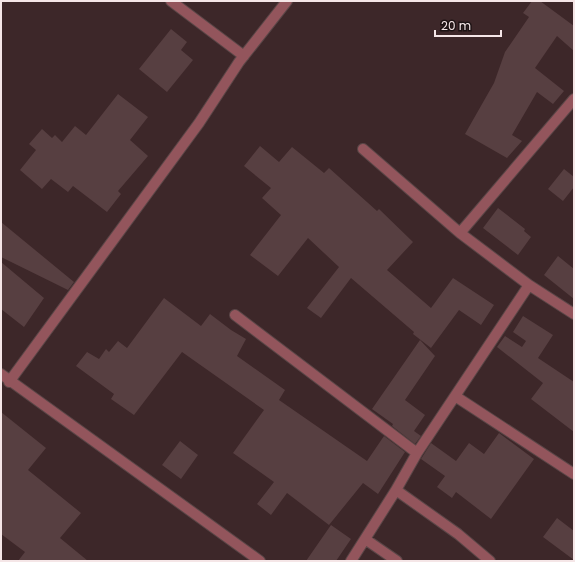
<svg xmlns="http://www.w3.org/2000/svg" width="575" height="562" viewBox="0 0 575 562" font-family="Poppins,sans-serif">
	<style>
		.building { fill: #573f41 }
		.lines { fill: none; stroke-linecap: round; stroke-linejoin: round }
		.minor-casing { stroke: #5a4647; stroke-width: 12 }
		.minor { stroke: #93555c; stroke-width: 10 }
	</style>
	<rect width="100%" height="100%" fill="#3d2729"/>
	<path class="building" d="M532 1H540L574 26V51L557 36 535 68 564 91 553 104 537 92 512 135 522 141 507 158 465 134 494 83 505 52 529 17 523 13Z
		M171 29 187 42 181 50 193 60 167 92 139 69Z
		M118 94 148 117 130 140 148 156 118 191 121 194 107 212 73 186 68 192 51 179 42 189 20 170 36 150 29 144 42 129 52 138 55 135 62 142 75 126 86 135Z
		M260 146 279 162 292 147 324 173 329 168 377 211 379 209 413 242 387 270 431 308 453 278 494 305 481 325 459 310 431 348 413 334 414 332 351 278 321 318 307 308 339 267 308 238 278 276 250 255 281 215 262 198 271 188 244 166Z
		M564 169 574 177V187L563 201 548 189Z
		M498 208 525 229 524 231 531 237 518 255 483 228Z
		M1 222 74 282 68 290 1 257Z
		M558 256 574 269V299L544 275Z
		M1 262 44 298 24 327 1 309Z
		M164 298 201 326 210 314 231 330 246 339 237 356 285 390 279 400 367 461 384 436 405 452 378 494 363 483 329 525 287 493 271 515 257 504 274 482 233 453 264 410 182 352 134 415 111 399 114 394 76 366 87 352 99 359 106 349 109 352 118 341 127 348Z
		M523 316 553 335 538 358 574 382V432L531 399 543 383 497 347 505 336 522 347 526 341 513 332Z
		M420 340 435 356 405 400 425 415 414 431 421 436 415 444 392 426 393 424 372 409Z
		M1 412 46 448 28 470 81 513 60 538 88 561H18L25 552 1 534Z
		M499 433 534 459 491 519 456 492 452 498 437 487 445 476 421 459 431 443 456 461 469 443 484 454Z
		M180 441 198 455 181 479 162 465Z
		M557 518 574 531V560L543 537Z
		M331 525 351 539 336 561H306Z"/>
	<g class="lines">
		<defs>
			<path id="minor" d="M171 1 244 56
				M363 149 460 233 529 285 574 314
				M460 233 574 99
				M235 315 417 453
				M1 374 260 561
				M9 382 199 123 239 62 287 1
				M455 396 574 474
				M365 539 397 561
				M351 561 396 490
				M490 561 458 534 396 490 417 453 529 285"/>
		</defs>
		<use href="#minor" class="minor-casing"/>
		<use href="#minor" class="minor"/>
	</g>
	<rect width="575" height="562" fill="none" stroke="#f5e6e7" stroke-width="4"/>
	<path d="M435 30v6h66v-6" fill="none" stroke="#f5e6e7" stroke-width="2"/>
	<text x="441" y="30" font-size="12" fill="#f5e6e7" stroke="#1d1314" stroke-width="3" paint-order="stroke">20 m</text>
</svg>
